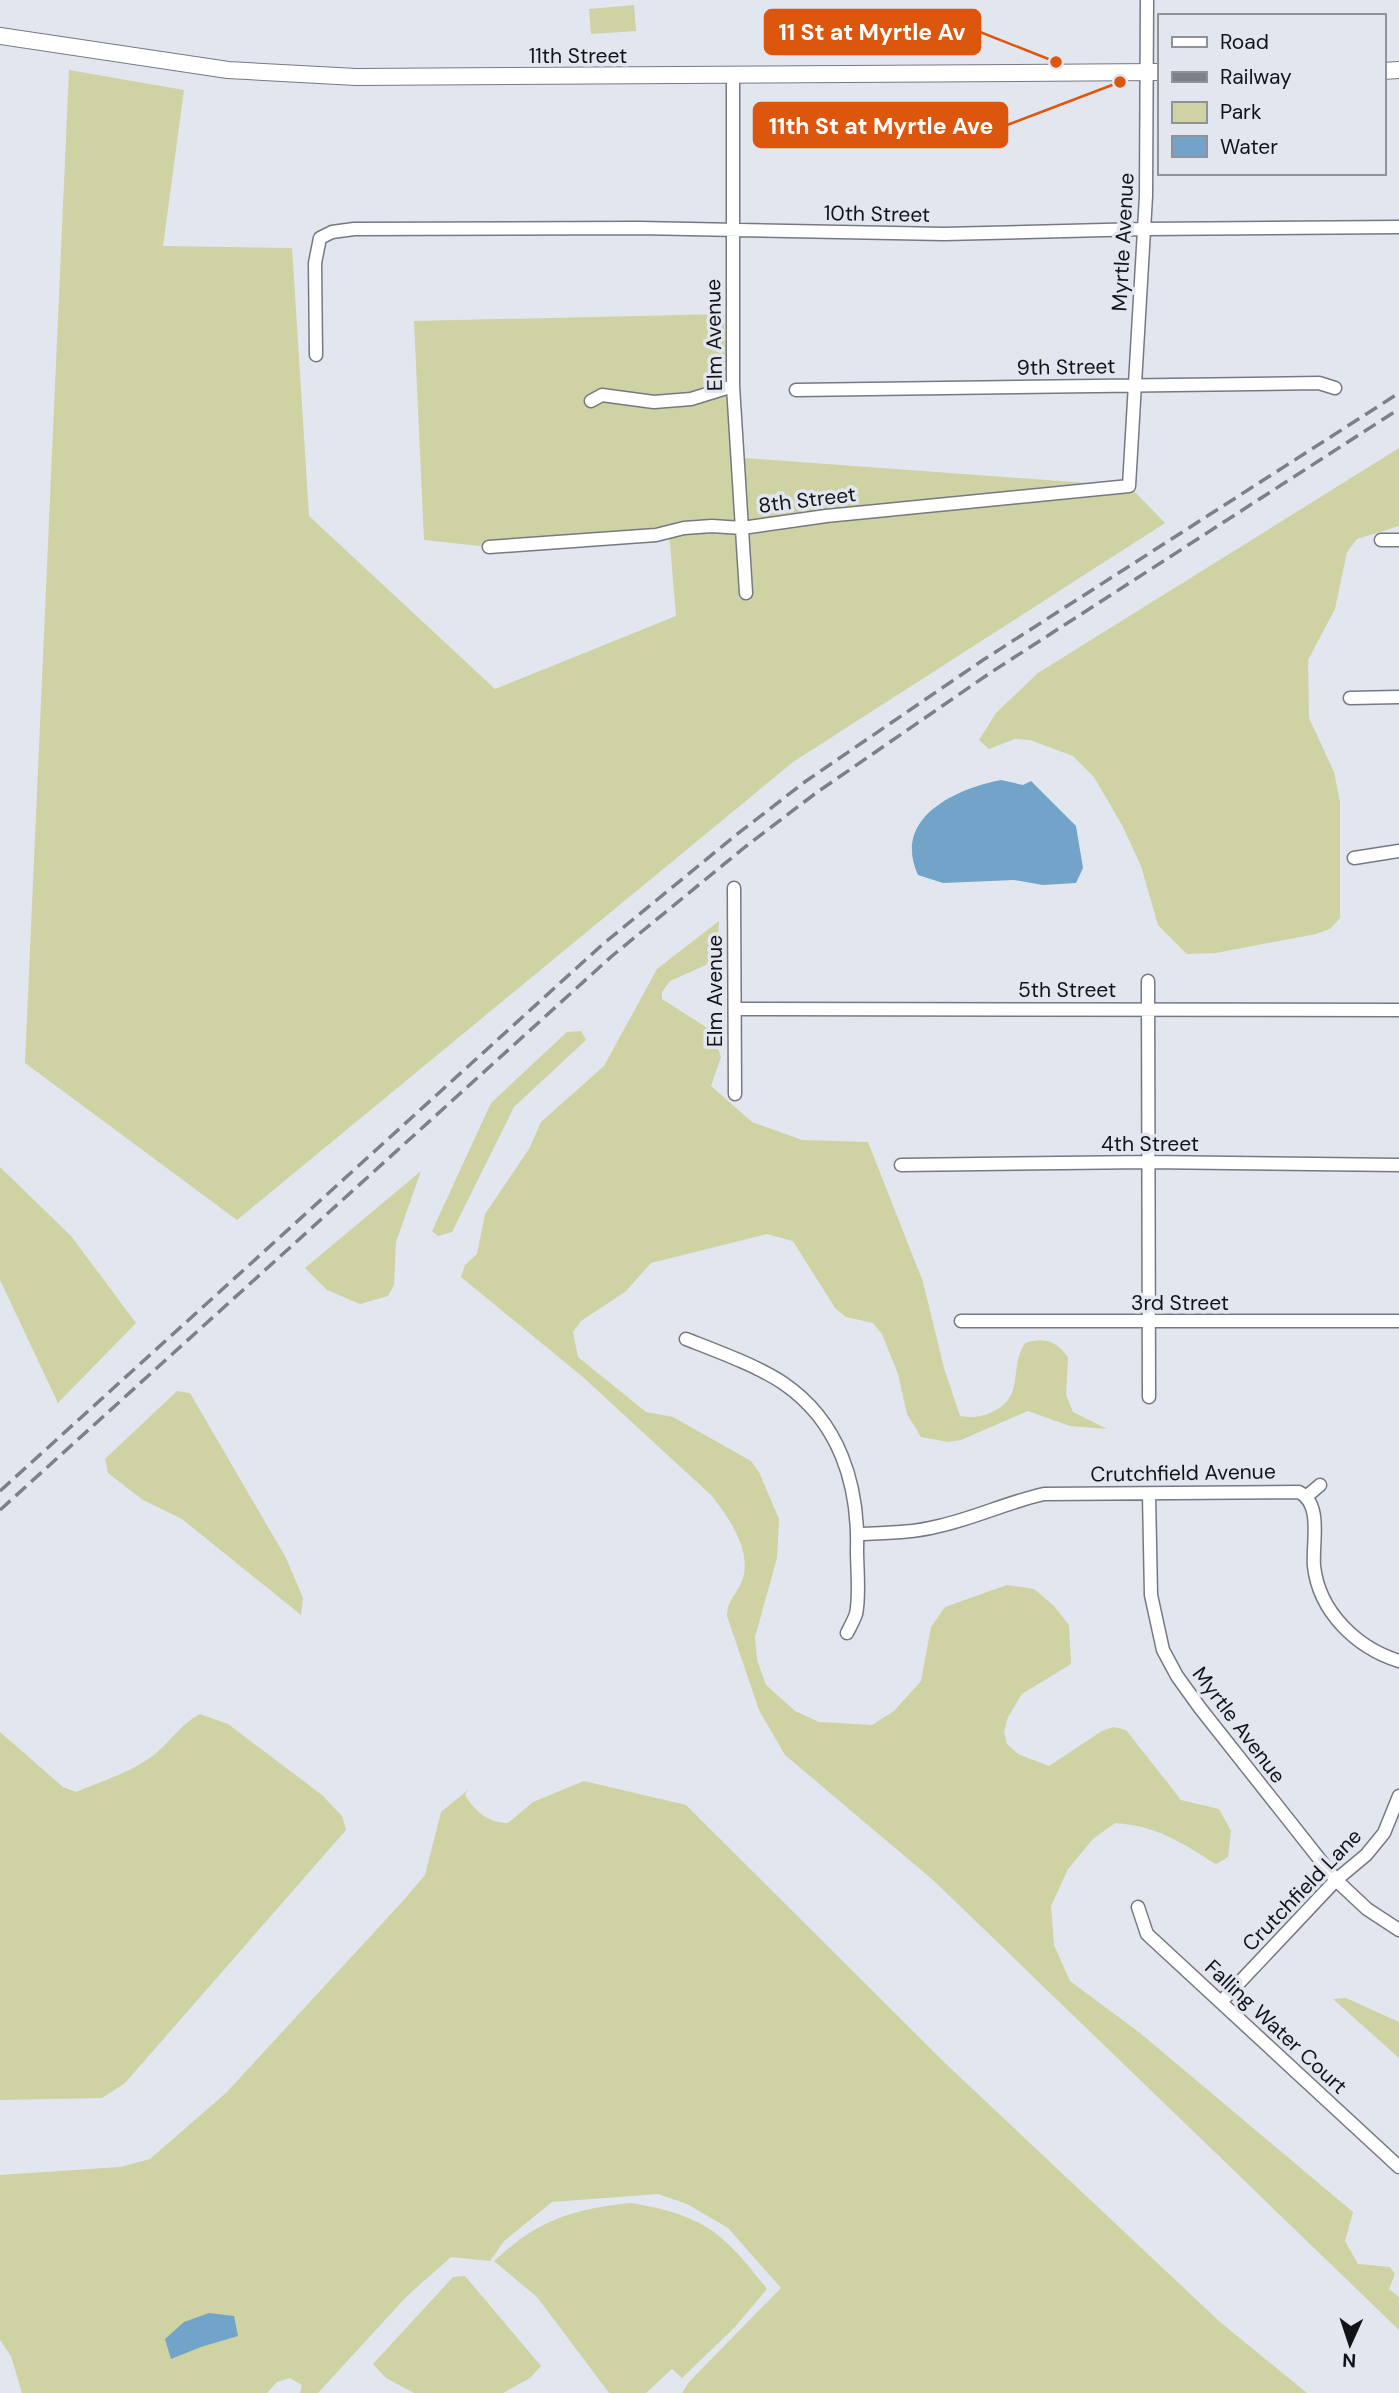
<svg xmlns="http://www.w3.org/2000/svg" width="1399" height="2393" viewBox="0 0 1399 2393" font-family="'DM Sans',sans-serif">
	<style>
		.green { fill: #cfd2a3 }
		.water { fill: #72a3c8 }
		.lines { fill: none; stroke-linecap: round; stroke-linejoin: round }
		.minor-casing { stroke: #767982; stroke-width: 15 }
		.major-casing { stroke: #767982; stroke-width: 18 }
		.minor { stroke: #fff; stroke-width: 12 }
		.major { stroke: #fff; stroke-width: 16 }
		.rail { stroke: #7e8087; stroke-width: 3.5; stroke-dasharray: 14 7; stroke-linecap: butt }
		.labels { text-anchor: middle; stroke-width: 7; stroke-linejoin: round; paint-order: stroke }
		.street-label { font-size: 21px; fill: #121317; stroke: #e2e6ef }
		.leader { fill: none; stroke: #dd560d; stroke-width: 2.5 }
		.callout-dot { fill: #dd560d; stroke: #e2e6ef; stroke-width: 2.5 }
		.callout { fill: #dd560d; stroke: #dd560d; stroke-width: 2.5 }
		.callout-label { font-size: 23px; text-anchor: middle; font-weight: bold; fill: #fff }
	</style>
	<rect width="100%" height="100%" fill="#e2e6ef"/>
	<path class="green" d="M634 5 636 31 591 34 589 9Z
		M69 70 184 90 163 246 292 248 309 516 495 689 676 616 669 532 489 547 424 540 414 321 724 314 731 457 1129 486 1165 523 793 762 237 1220 25 1063Z
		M1399 448V526L1357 539 1347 552 1335 609 1308 660 1309 718 1334 772 1340 802V918L1330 929 1316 934 1216 953 1187 954 1158 925 1141 866 1122 825 1094 777 1073 756 1030 740 1015 739 989 749 979 740 996 713 1038 673Z
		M719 921 718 941 706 965 670 981 662 992V999L712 1031 721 1057 711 1086 752 1122 802 1140 868 1142 923 1282 944 1368 960 1416C973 1418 981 1417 992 1412 1026 1397 1008 1369 1025 1343 1044 1337 1056 1341 1068 1357L1066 1395 1073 1412 1107 1429 1070 1426 1028 1411 961 1440 948 1442 921 1437 907 1414 898 1374 882 1334 873 1323 846 1317 835 1308 793 1241 767 1234 651 1263 625 1292 581 1321 573 1332 578 1357 646 1412 673 1417 751 1461 759 1472 779 1519 777 1558 755 1637 757 1660 766 1685 795 1711 819 1722 872 1725 894 1711 921 1681 931 1627 945 1607 1007 1585 1034 1589 1054 1606 1069 1625 1071 1664 1022 1694 1008 1717 1004 1732 1007 1744 1018 1754 1049 1766 1102 1731 1114 1727 1126 1730 1181 1800 1219 1809 1231 1831 1228 1857 1216 1864C1180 1842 1158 1826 1115 1823L1093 1839 1068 1869 1051 1906 1054 1945 1070 1981 1140 2033 1353 2212 1345 2241 1358 2264 1390 2267 1395 2274 1389 2289 1399 2297V2330L933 1880 785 1755 759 1710 727 1616C728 1598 736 1596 742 1581 753 1552 729 1518 712 1496L584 1378 461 1277 465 1265 477 1254 485 1214 529 1149 541 1122 604 1066 657 969Z
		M581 1031 586 1040 514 1107 452 1232 438 1236 432 1231 491 1103 567 1032Z
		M0 1167 71 1236 136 1323 58 1403 0 1280Z
		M421 1171 396 1242 394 1285 388 1296 360 1304 327 1290 305 1268Z
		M177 1391 190 1393 286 1558 303 1598 301 1615 182 1519 143 1500 108 1473 105 1459Z
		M200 1714 228 1724 322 1795 342 1816 346 1830 125 2083 102 2098 0 2100V1732L63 1787 76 1792C102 1781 133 1772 155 1754 171 1741 181 1724 200 1714Z
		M584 1781 686 1805 946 2064 1220 2322 1307 2393H682L689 2382 781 2288 728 2228 687 2204 658 2194 552 2202 504 2241 490 2261 451 2257 407 2296 318 2393H300L302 2385 290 2378 277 2382 267 2393H22L11 2356 0 2340V2175L120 2167 150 2159 226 2093 402 1902 425 1875 441 1812 468 1790 465 1795C475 1812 489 1823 508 1823L533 1802Z
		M1346 1998 1399 2022V2058L1333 1999Z
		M631 2203C703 2215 723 2232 767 2289L734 2328 682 2378 672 2369 646 2393H609L537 2297 494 2261C538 2220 572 2209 631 2203Z
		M465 2276 541 2366 530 2378 503 2393H414L386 2378 373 2364 453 2277Z"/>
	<path class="water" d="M1001 780 1023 785 1031 781 1076 826 1083 868 1076 883 1043 885 1014 880 943 883 918 875C892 818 955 789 1001 780Z
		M209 2313 234 2316 238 2336 201 2347 171 2359 165 2339 184 2322Z"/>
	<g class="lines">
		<defs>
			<path id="minor" d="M733 75V386L746 593
				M316 355 315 263 320 238 332 232 354 229 639 228 944 234 1144 229 1399 227
				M796 390 1319 383 1335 388
				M591 401 602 395 654 402 691 399 733 386
				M1381 540H1399
				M489 547 656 535 684 528 712 526 742 528 826 516 1129 486 1146 196 1147 0
				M1350 698 1399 697
				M1354 858 1399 851
				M734 888 735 1094
				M1148 981 1149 1397
				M735 1009 1399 1010
				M901 1165 1148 1162 1399 1165
				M961 1321H1399
				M686 1339C714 1350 758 1366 783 1383 839 1421 859 1484 857 1550 857 1569 860 1596 856 1614 854 1620 850 1627 847 1633
				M1149 1494 1151 1595 1163 1650 1177 1676 1200 1708 1336 1880 1367 1909 1399 1930
				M1307 1496 1320 1485
				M858 1534C885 1533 912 1533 939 1526 975 1518 1008 1502 1044 1494L1299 1492C1323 1504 1312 1543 1314 1566 1319 1612 1357 1648 1399 1661
				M1138 1907 1147 1934 1399 2167
				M1221 2002 1336 1880 1366 1855 1384 1833 1399 1796"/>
			<path id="major" d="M0 36 228 70 356 77 1159 72
				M1383 71 1399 70"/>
		</defs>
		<use href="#minor" class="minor-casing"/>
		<use href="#major" class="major-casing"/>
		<use href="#minor" class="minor"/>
		<use href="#major" class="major"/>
		<path class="rail" d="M0 1491 603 944 736 835 806 781 983 660 1399 393
			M0 1510 612 956 745 847 816 793 990 673 1399 409"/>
	</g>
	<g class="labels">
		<g class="street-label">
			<text x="578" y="63">11th Street</text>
			<text transform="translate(877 214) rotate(1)" y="7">10th Street</text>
			<text transform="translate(1123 242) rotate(-87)" y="7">Myrtle Avenue</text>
			<text transform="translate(714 335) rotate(-91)" y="7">Elm Avenue</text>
			<text transform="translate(1066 367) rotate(-1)" y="7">9th Street</text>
			<text transform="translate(807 500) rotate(-7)" y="7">8th Street</text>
			<text x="1067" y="997">5th Street</text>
			<text transform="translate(715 991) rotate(-90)" y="7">Elm Avenue</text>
			<text x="1150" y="1151">4th Street</text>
			<text x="1180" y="1310">3rd Street</text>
			<text transform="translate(1183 1473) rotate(-1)" y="7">Crutchfield Avenue</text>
			<text transform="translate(1239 1725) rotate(53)" y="7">Myrtle Avenue</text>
			<text transform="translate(1302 1890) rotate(-46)" y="7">Crutchfield Lane</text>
			<text transform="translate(1276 2027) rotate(43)" y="7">Falling Water Court</text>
		</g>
	</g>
	<path class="leader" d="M1056 62L980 32M1120 82L1007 125"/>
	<g class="callout-dot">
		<circle cx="1056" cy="62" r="7"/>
		<circle cx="1120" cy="82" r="7"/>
	</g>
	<g class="callout">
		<rect x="765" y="10" width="215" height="44" rx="7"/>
		<rect x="754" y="103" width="253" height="44" rx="7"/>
	</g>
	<g class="callout-label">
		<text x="872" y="40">11 St at Myrtle Av</text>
		<text x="881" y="134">11th St at Myrtle Ave</text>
	</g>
	<rect x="1158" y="14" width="228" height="161" fill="#e2e6ef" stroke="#8f9299" stroke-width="2"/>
	<rect x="1172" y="37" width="35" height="10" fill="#ffffff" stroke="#8f9299" stroke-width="2"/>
	<text x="1220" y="49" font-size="21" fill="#121317">Road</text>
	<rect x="1172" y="72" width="35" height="10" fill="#7e8087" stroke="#8f9299" stroke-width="2"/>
	<text x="1220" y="84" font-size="21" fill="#121317">Railway</text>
	<rect x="1172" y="102" width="35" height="21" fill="#cfd2a3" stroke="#8f9299" stroke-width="2"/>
	<text x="1220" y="119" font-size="21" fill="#121317">Park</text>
	<rect x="1172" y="136" width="35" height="21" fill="#72a3c8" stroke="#8f9299" stroke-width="2"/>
	<text x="1220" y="154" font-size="21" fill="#121317">Water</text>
	<g transform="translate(1350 2344) rotate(183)" stroke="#e2e6ef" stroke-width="5" paint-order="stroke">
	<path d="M0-5L12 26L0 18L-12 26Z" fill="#121317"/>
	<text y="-10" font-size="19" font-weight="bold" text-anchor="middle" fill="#121317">N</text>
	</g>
</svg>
